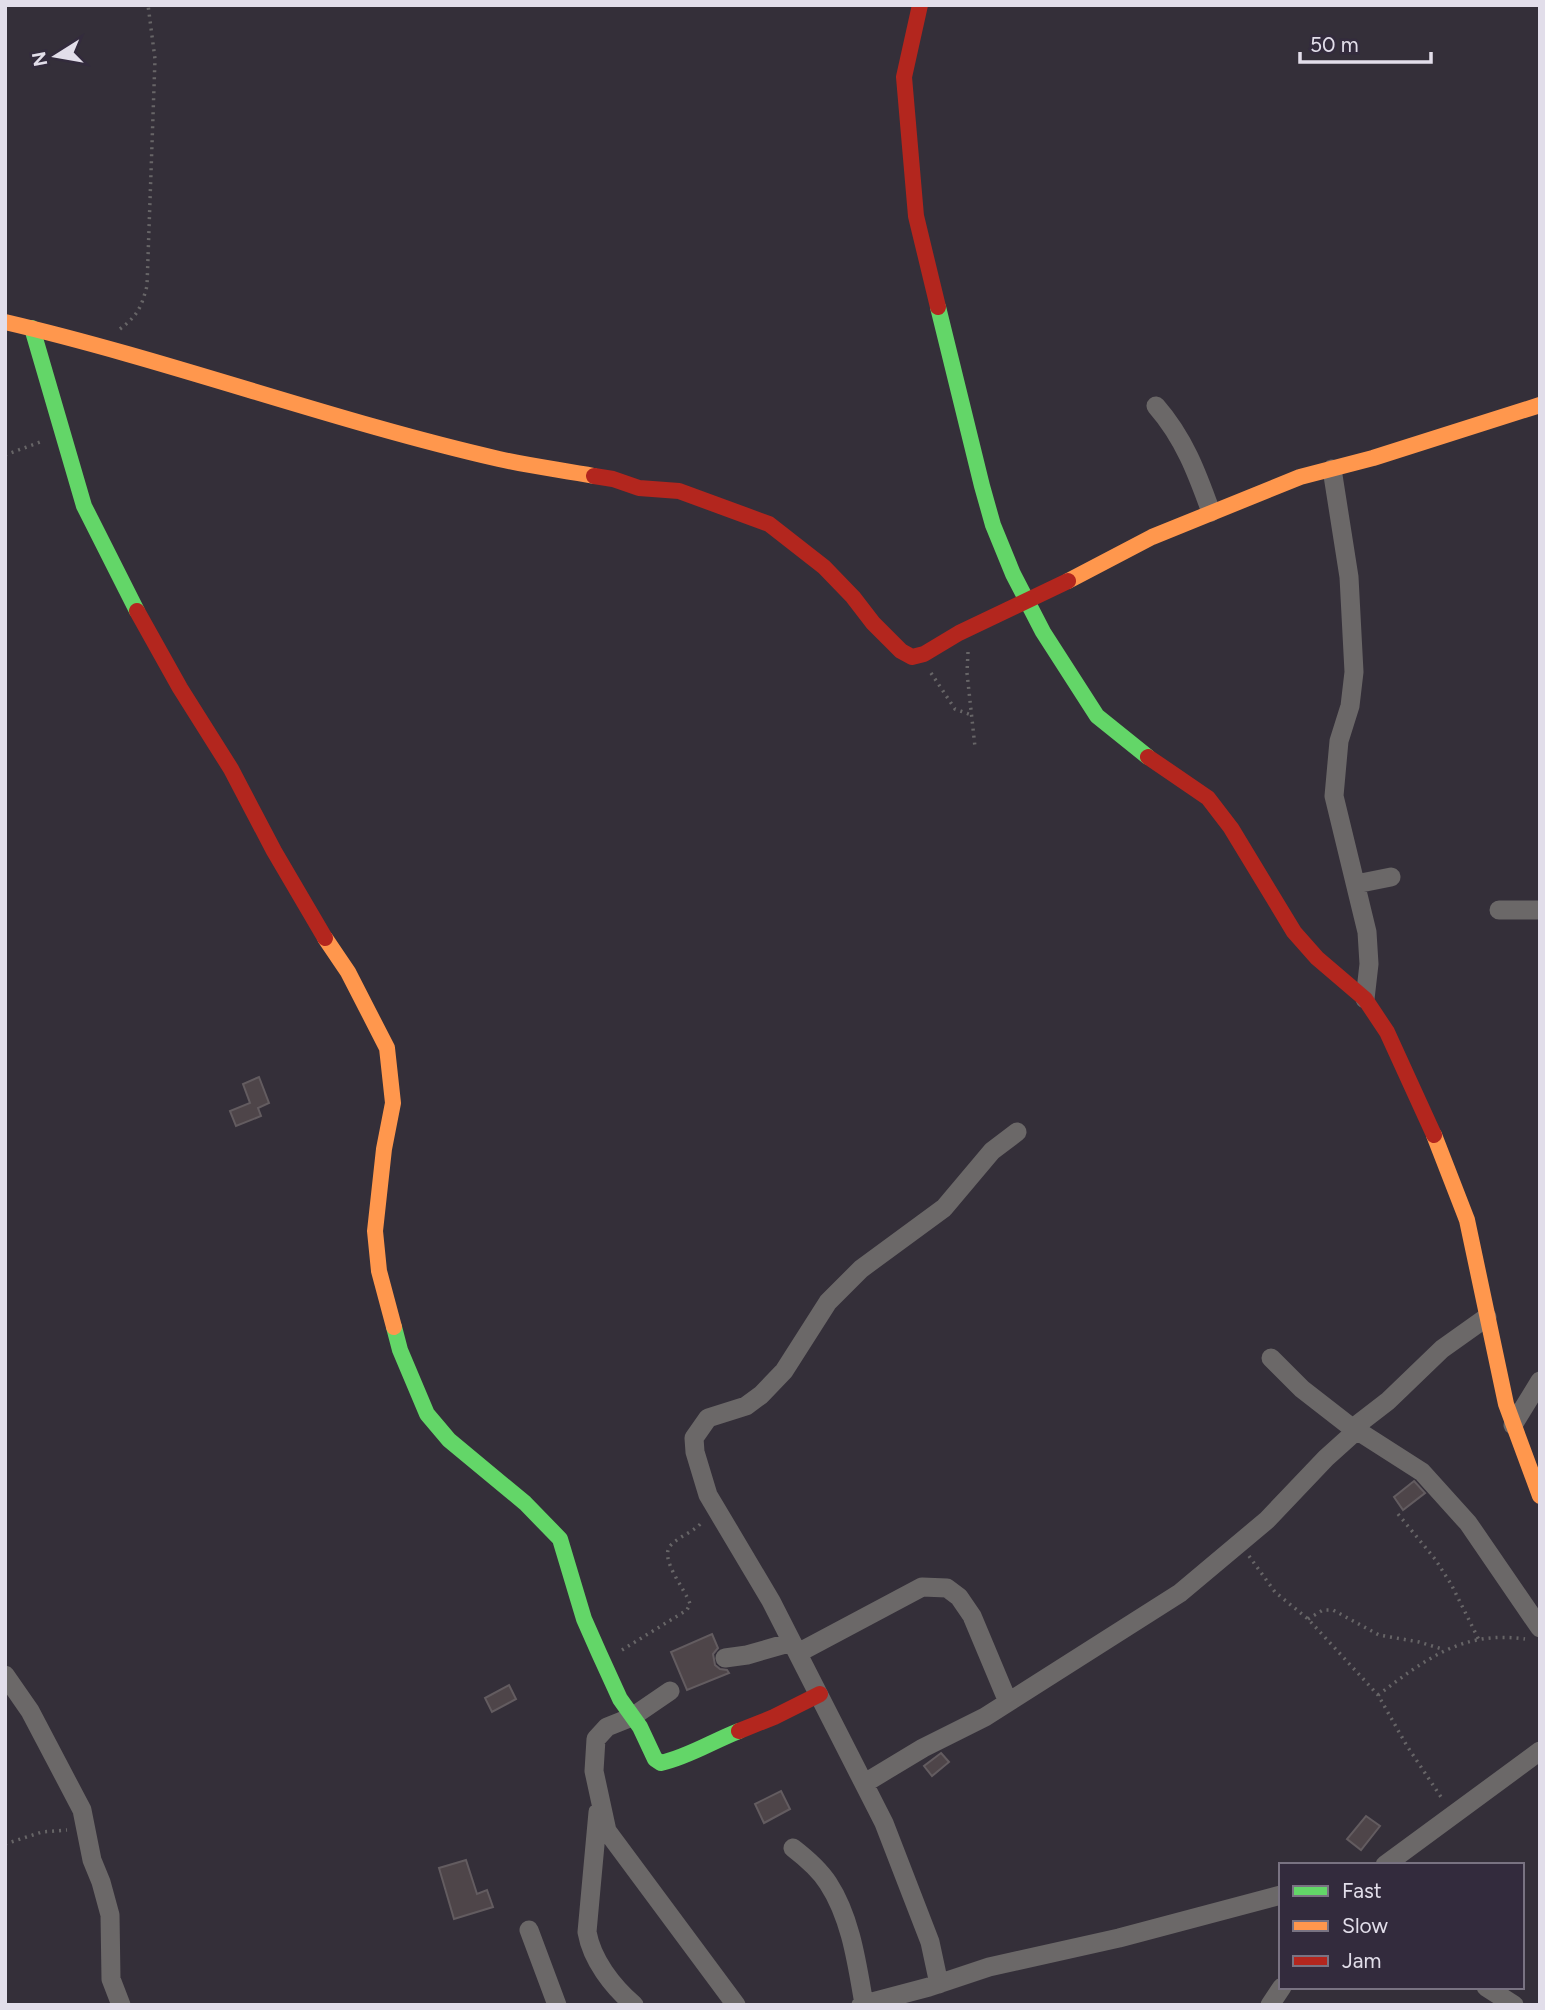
<svg xmlns="http://www.w3.org/2000/svg" width="1545" height="2010" viewBox="0 0 1545 2010" font-family="Figtree,sans-serif">
	<style>
		.building { fill: #4e4549; stroke: #635c60; stroke-width: 2 }
		.lines { fill: none; stroke-linecap: round; stroke-linejoin: round }
		.path { stroke: #676567; stroke-width: 3.5; stroke-dasharray: 2 5; stroke-linecap: butt }
		.street { stroke: #6b6868; stroke-width: 19 }
		.fast { stroke: #63d668; stroke-width: 16 }
		.slow { stroke: #ff974d; stroke-width: 16 }
		.jam { stroke: #b3261e; stroke-width: 16 }
	</style>
	<rect width="100%" height="100%" fill="#342f39"/>
	<path class="building" d="M259 1077 269 1103 258 1108 261 1116 236 1126 230 1111 250 1103 243 1084Z
		M1414 1481 1425 1493 1403 1510 1394 1497Z
		M712 1634 718 1648 713 1654 715 1665 720 1669 727 1670 729 1673 687 1690 671 1652Z
		M509 1685 516 1699 492 1712 485 1698Z
		M941 1753 949 1762 932 1776 924 1766Z
		M781 1791 790 1809 764 1823 755 1804Z
		M1366 1816 1380 1826 1361 1850 1347 1839Z
		M466 1860 477 1894 487 1890 493 1907 454 1919 439 1868Z"/>
	<g class="lines">
		<path class="path" d="M120 329C138 315 141 308 147 286L155 59 148 5
			M5 455 43 441
			M968 652 967 673 975 747
			M931 673 955 709 971 715
			M1398 1514 1435 1559 1451 1584 1479 1640
			M1249 1556 1275 1592 1308 1619 1378 1695 1407 1746 1443 1800
			M1308 1619 1323 1610H1333L1379 1635 1419 1642 1442 1649
			M622 1650 687 1610 690 1604C686 1590 658 1558 671 1545 681 1535 694 1532 702 1522
			M1378 1695C1425 1660 1462 1630 1525 1639
			M5 1844 42 1832 67 1830"/>
		<path class="street" d="M1156 406C1184 438 1197 473 1211 512
			M1332 469 1349 577 1354 672 1350 706 1339 741 1334 796 1367 932 1369 964 1365 999
			M1356 884 1391 877
			M1499 910H1540
			M1271 1358 1302 1389 1347 1424 1422 1472 1468 1523 1540 1628
			M1513 1425 1540 1381
			M1353 1428 1388 1401 1442 1349 1487 1317
			M798 1653 922 1587 947 1588 959 1597 972 1616 1008 1702
			M725 1658 747 1655 792 1642
			M5 1675 30 1711 82 1810 92 1860 101 1882 110 1915 111 1979 121 2005
			M670 1691 632 1717 607 1727 596 1739 594 1771 607 1831 736 2005
			M865 1783 923 1748 985 1717 1180 1593 1267 1520 1326 1458 1356 1431
			M598 1812 587 1932C592 1960 612 1986 634 2005
			M793 1848C806 1858 819 1869 828 1883 851 1918 857 1964 864 2004
			M1385 1865 1540 1751
			M529 1930 557 2005
			M939 1984 930 1942 884 1823 771 1601 708 1495 695 1452 694 1438 708 1418 746 1406 761 1395 784 1371 828 1302 861 1269 944 1208 992 1151 1017 1132
			M1486 1987 1514 2005
			M861 2005 929 1987 989 1967 1119 1938 1281 1895
			M1270 2005 1282 1987"/>
		<path class="fast" d="M938 307 982 486 993 525 1013 574 1043 632 1097 716 1148 757
			M32 328 84 506 137 611
			M394 1327 400 1350 427 1414 449 1440 525 1503 560 1539 584 1619 599 1653 620 1699 640 1727 655 1759 661 1763C688 1757 713 1741 739 1731"/>
		<path class="slow" d="M5 322C172 361 333 421 499 459 530 466 562 470 594 476
			M1068 581 1152 537 1300 477 1373 458 1540 405
			M325 938 348 972 387 1048 393 1103 384 1149 375 1231 379 1271 394 1327
			M1434 1135 1467 1220 1506 1404 1540 1496"/>
		<path class="jam" d="M920 5 904 77 916 216 938 307
			M594 476 613 479 639 488 679 491 769 524 824 567 853 597 873 623 901 651 912 657 924 654 959 633 1068 581
			M137 611 180 688 231 769 274 851 325 938
			M1148 757 1208 798 1231 828 1294 932 1317 958 1365 999 1387 1032 1434 1135
			M739 1731 774 1717 820 1694"/>
	</g>
	<rect width="1545" height="2010" fill="none" stroke="#e2deea" stroke-width="14"/>
	<rect x="1279" y="1863" width="245" height="126" fill="#332b3d" stroke="#797382" stroke-width="2"/>
	<rect x="1293" y="1886" width="35" height="10" fill="#63d668" stroke="#797382" stroke-width="2"/>
	<text x="1342" y="1898" font-size="21" fill="#e2deea">Fast</text>
	<rect x="1293" y="1921" width="35" height="10" fill="#ff974d" stroke="#797382" stroke-width="2"/>
	<text x="1342" y="1933" font-size="21" fill="#e2deea">Slow</text>
	<rect x="1293" y="1956" width="35" height="10" fill="#b3261e" stroke="#797382" stroke-width="2"/>
	<text x="1342" y="1968" font-size="21" fill="#e2deea">Jam</text>
	<g transform="translate(56 56) rotate(259)" stroke="#332b3d" stroke-width="5" paint-order="stroke">
	<path d="M0-5L12 26L0 18L-12 26Z" fill="#e2deea"/>
	<text y="-10" font-size="19" font-weight="bold" text-anchor="middle" fill="#e2deea">N</text>
	</g>
	<path d="M1300 52v10h131v-10" fill="none" stroke="#e2deea" stroke-width="3.5"/>
	<text x="1310" y="52" font-size="21" fill="#e2deea" stroke="#332b3d" stroke-width="5" paint-order="stroke">50 m</text>
</svg>
